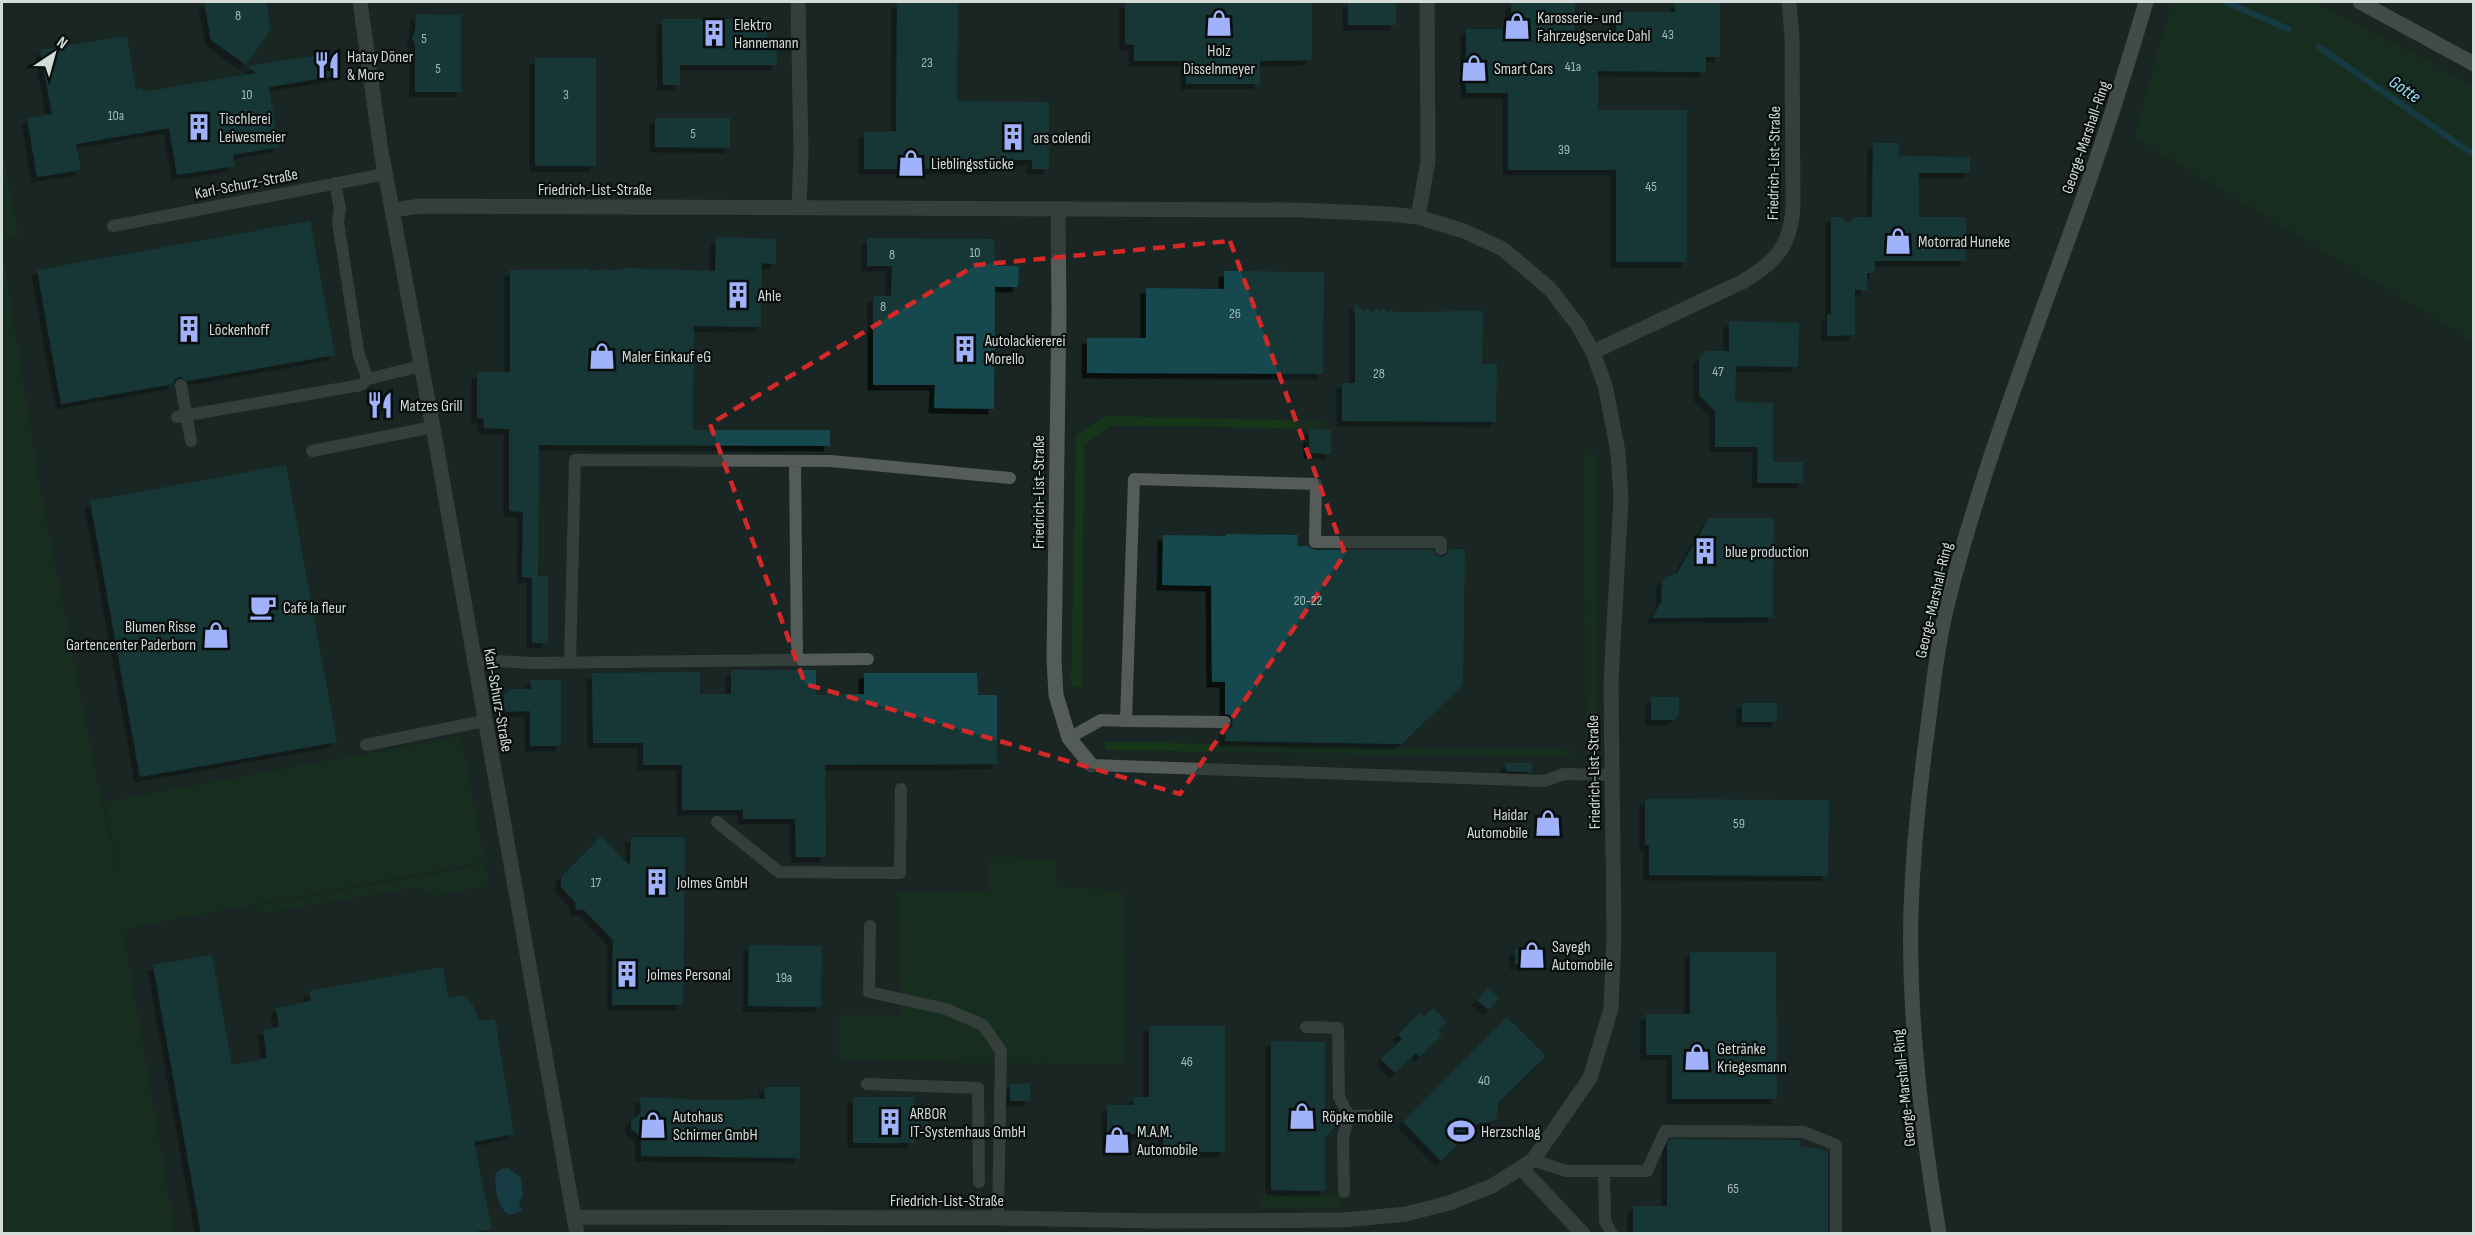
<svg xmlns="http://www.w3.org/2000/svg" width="2475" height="1235" viewBox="0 0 2475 1235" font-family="'Sofia Sans Condensed',sans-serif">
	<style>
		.green { fill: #16361a }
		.water { fill: #125667 }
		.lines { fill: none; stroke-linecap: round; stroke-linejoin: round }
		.stream { stroke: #125667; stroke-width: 6 }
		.building { fill: #12494d; filter: url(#shadow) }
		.service { stroke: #555b58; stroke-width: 12 }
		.minor { stroke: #555b58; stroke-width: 15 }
		.secondary { stroke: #717a76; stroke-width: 15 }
		.marked { fill: none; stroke: #d62828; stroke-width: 4.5; stroke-dasharray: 12 8; stroke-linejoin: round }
		.labels { text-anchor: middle; stroke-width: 4.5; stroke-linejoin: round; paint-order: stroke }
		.number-label { font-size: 14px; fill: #a4b7b7 }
		.poi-label { font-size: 16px; fill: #d4dcda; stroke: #080e0d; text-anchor: start }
		.street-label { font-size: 16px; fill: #d4dcda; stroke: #080e0d }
		.water-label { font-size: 18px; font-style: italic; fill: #98e2f9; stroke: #080e0d }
	</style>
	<defs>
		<filter id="shadow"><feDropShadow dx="-5.5" dy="5.5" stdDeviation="0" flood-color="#0009"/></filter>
	</defs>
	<rect width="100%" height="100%" fill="#192624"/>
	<path class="green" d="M2172 2H2314L2473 85V344L2458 332 2134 137Z
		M2 150 19 235 2 240Z
		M2 247 39 481 101 800 126 899 104 802 461 736 483 853 476 863 133 927 124 934 175 1233H2Z
		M1107 416 1326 421V429L1111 425 1084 445 1082 689 1071 685 1076 435Z
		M1583 449H1589L1597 456V735L1592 753H1586Z
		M1105 742 1574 750V758L1105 750Z
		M485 857 489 886 432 896 417 887 258 914 255 906 475 867Z
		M990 857 1056 859 1057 886 1122 891 1125 977 1124 1065 839 1060V1015H901L898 892 989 891Z
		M1262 1194H1340V1208H1262Z"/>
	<path class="water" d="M508 1168 521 1178 523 1195 519 1204 522 1211 510 1215C496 1208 496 1188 495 1174L501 1169Z"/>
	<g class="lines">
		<path class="stream" d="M2226 2 2288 29
			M2319 47 2474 155"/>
	</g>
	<path class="building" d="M204 2H266L271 29 246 65 211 40Z
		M897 2H958L957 101 1049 102V169H1032V160H993V169H864V132L896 131Z
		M1125 2H1312V60L1260 61V84H1186V61H1134V45L1125 44Z
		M1348 2H1396V25H1348Z
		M1511 2H1575V41H1616V12H1675V2H1720V57H1706V72L1598 71V110H1687V262H1616V170H1508V93H1466V29H1511Z
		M416 14 461 15V92H415V45L412 38 415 30Z
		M662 19H767V47H777V65H680V85H663Z
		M127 36 136 90 143 88V92L256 73 247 66 333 53 336 76 269 87 279 147 233 155 235 166 177 175 169 128 76 144 81 170 37 177 27 118 52 114 40 50Z
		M535 58H596V166H535Z
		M655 118H730V148L655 147Z
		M1873 143H1899V156L1970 157V173H1919V217H1966V261H1875V273H1867V290H1855V335L1827 336V314H1831V217H1841L1848 223 1855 217H1872Z
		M310 221 335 355 188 381 180 377 175 379 173 384 61 404 37 270Z
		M716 237 776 239V264L762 263 761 327 694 326 693 430H830V446L539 445 538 576H548V643H532V578L522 577 523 512 509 511V429L484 428 483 418H477V372H510V270L589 269V271L605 269V271L626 268 715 271Z
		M867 238 994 239 995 266H1019L1018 287H995L994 409 934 408 935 385H873V296H891L892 266H867Z
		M1224 271 1324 272 1323 374 1087 373V338H1146V288L1224 289Z
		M1355 303 1364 312 1367 308 1372 313 1376 308 1380 312 1383 308 1387 313 1391 309 1395 312 1483 311 1482 364H1497L1496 422 1342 421V383H1355Z
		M1729 321 1799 323 1798 367 1736 366 1735 402 1773 403V462H1803V483H1757L1758 447H1715V411L1699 395V358L1707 351H1729Z
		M1309 429 1331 430V454L1309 453Z
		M286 465 337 742 140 777 90 501Z
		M1709 518H1774L1773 617 1652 618 1661 602 1662 581 1666 577 1677 573Z
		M1226 534 1298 535 1297 546H1308L1315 550H1433L1436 556 1442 557 1448 554 1449 549H1465L1463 685 1402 744 1225 741V730L1232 727 1233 722 1230 715 1225 714V682H1212L1211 586 1162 585 1163 535 1226 536Z
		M731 670H816V695L864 694V673H977L978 695H997V764L825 765 826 857H796L795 819H743V810H682V765H643V743H593L592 673 700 672V694H731Z
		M531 680H561V746H530V711L504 712V695L510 689H531Z
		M1651 697H1679V715L1674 720H1651Z
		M1742 703H1777V722H1742Z
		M1506 763H1532V772L1506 771Z
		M1650 799 1829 800 1828 876 1649 875V845H1645V800Z
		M601 836 630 866 631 837H685L683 1005H612L613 940 584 910H576L575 902 561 887V877Z
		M749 945 822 946 821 1007 748 1006Z
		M1515 949 1536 950V965L1515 964Z
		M1690 952H1776L1777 1099H1672V1055H1646V1014H1690Z
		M212 955 232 1065 267 1058 263 1030 279 1027 276 1008 311 1001 309 991 443 967 448 998 460 995 466 998 473 1005 479 1021 495 1019 514 1134 474 1142 492 1229 468 1233H201L153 965Z
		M1488 988 1499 997 1489 1010 1477 1000Z
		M1433 1008 1447 1022 1438 1031 1442 1035 1420 1057 1416 1053 1395 1073 1381 1059 1402 1039 1398 1035 1412 1020 1420 1013 1424 1017Z
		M1507 1017 1546 1056 1498 1103V1111L1495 1120 1486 1123H1479L1441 1161 1403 1122Z
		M1149 1026H1225V1152H1163V1134H1124V1142L1107 1143V1105H1134V1097H1149Z
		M1271 1041 1325 1042V1109L1339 1122 1325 1138V1191L1271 1190Z
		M1030 1083V1101H1010V1084Z
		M764 1087H800V1158L641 1156V1137L631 1129V1121L641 1112 640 1097 702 1100 765 1099Z
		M853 1097H914V1112L928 1113V1132L914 1133V1143H853Z
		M1670 1139 1800 1140V1146L1828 1151V1233H1633V1206H1667V1147Z"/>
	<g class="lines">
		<path class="service" d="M335 183 340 209 338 222 359 356 368 379
			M113 226 385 174
			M181 385 191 441
			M177 417 361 385 368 379 421 366
			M312 451 433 427
			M795 461 797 660
			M474 660 533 663 868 659
			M570 663 575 460 831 461 1010 478
			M1126 721 1225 722
			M1069 738 1101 720 1126 721 1134 479 1316 484 1315 542H1441V549
			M366 745 484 721
			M1091 765 1544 781 1564 774 1610 775
			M717 822 779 872 900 873 901 789
			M870 926 869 992 946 1009 983 1025 1001 1051 998 1218
			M1306 1027 1338 1028 1339 1097 1349 1116
			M867 1084 978 1088 979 1182
			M1533 1160 1566 1171H1647L1665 1131 1804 1132 1836 1145V1234
			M1604 1171 1605 1221 1612 1234
			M1344 1192 1343 1137 1349 1116 1386 1115"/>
		<path class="minor" d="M360 2 381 151 436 444 577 1234
			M798 2 801 153 799 208
			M392 210 421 206 1299 210 1389 214 1418 217 1464 231 1503 249 1550 289 1577 324 1593 352 1605 385 1618 452 1621 498 1611 682 1614 938 1611 1009 1590 1078 1533 1160 1492 1186 1449 1203 1406 1214 1344 1220 1155 1221 998 1218 574 1217
			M1058 210 1059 311 1054 660 1056 695 1069 738 1091 765
			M1418 217 1428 161 1427 2
			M1593 352 1742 282C1776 262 1791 246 1793 206L1792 36 1789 2
			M1521 1168 1583 1234"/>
		<path class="secondary" d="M2360 2 2474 64
			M1939 1234C1922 1127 1908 1018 1911 910 1913 851 1919 791 1927 733 1933 686 1938 639 1950 594 1986 454 2040 320 2088 184 2109 124 2128 63 2146 2"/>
	</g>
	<path d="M0 0H2475V1235H0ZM1230 241 1345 554 1180 794 805 684 710 424 976 265Z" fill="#192624" fill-opacity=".55" fill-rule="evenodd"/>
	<path class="marked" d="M1230 241 1345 554 1180 794 805 684 710 424 976 265Z"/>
	<defs>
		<symbol id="shop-bare" viewBox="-9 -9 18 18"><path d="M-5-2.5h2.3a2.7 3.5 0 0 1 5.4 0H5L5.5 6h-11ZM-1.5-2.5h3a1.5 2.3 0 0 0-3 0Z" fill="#a1b2fd" stroke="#080e0d" stroke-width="2.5" paint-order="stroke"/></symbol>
		<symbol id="building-bare" viewBox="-9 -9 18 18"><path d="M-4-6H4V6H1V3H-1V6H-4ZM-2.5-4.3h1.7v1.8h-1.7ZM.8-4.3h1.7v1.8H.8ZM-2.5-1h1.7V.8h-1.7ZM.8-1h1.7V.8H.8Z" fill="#a1b2fd" stroke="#080e0d" stroke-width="2.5" paint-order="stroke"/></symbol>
		<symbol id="restaurant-bare" viewBox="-9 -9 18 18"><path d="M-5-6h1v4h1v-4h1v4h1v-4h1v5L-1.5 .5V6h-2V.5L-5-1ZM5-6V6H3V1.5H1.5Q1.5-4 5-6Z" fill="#a1b2fd" stroke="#080e0d" stroke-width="2.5" paint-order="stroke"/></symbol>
		<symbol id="cafe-bare" viewBox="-9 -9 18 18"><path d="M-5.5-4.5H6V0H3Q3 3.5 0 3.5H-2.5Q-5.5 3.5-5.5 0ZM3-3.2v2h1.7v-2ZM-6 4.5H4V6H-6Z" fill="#a1b2fd" stroke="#080e0d" stroke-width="2.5" paint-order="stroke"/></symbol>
		<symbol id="stadium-bare" viewBox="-9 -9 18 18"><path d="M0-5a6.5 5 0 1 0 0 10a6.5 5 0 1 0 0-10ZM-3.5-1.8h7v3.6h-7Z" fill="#a1b2fd" stroke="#080e0d" stroke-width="2.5" paint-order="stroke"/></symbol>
	</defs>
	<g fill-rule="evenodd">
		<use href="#shop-bare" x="1200" y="4" width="38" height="38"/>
		<use href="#shop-bare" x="1498" y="7" width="38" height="38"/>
		<use href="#building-bare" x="695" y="14" width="38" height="38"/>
		<use href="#restaurant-bare" x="308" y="46" width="38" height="38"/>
		<use href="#shop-bare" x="1455" y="49" width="38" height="38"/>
		<use href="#building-bare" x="180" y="108" width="38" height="38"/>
		<use href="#building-bare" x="994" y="118" width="38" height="38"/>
		<use href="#shop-bare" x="892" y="144" width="38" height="38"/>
		<use href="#shop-bare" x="1879" y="222" width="38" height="38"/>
		<use href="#building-bare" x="719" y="276" width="38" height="38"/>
		<use href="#building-bare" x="170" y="310" width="38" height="38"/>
		<use href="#building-bare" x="946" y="330" width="38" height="38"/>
		<use href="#shop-bare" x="583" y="337" width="38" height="38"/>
		<use href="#restaurant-bare" x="361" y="386" width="38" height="38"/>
		<use href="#building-bare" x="1686" y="532" width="38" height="38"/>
		<use href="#cafe-bare" x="244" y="588" width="38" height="38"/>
		<use href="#shop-bare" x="197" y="616" width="38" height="38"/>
		<use href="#shop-bare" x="1529" y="804" width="38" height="38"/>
		<use href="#building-bare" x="638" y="863" width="38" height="38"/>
		<use href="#shop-bare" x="1513" y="936" width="38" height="38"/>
		<use href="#building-bare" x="608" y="955" width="38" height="38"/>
		<use href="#shop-bare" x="1678" y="1038" width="38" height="38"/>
		<use href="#shop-bare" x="1283" y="1097" width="38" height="38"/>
		<use href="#building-bare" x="871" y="1103" width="38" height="38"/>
		<use href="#shop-bare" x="634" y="1106" width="38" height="38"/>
		<use href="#stadium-bare" x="1442" y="1112" width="38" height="38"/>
		<use href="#shop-bare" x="1098" y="1121" width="38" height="38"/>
	</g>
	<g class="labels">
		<g class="number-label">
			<text x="238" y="20">8</text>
			<text x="1668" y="39">43</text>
			<text x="424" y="43">5</text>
			<text x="927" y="67">23</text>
			<text x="1573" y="71">41a</text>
			<text x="438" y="73">5</text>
			<text x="247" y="99">10</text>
			<text x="566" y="99">3</text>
			<text x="116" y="120">10a</text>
			<text x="693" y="138">5</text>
			<text x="1564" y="154">39</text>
			<text x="1651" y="191">45</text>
			<text x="975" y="257">10</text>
			<text x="892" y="259">8</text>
			<text x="883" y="311">8</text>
			<text x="1235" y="318">26</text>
			<text x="1718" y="376">47</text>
			<text x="1379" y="378">28</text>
			<text x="1308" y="605">20-22</text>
			<text x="1739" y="828">59</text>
			<text x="596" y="887">17</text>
			<text x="784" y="982">19a</text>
			<text x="1187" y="1066">46</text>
			<text x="1484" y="1085">40</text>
			<text x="1733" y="1193">65</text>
		</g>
		<g class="poi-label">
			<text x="1537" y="23">Karosserie- und<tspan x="1537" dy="18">Fahrzeugservice Dahl</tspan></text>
			<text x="734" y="30">Elektro<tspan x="734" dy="18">Hannemann</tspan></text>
			<text x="1219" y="56" text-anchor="middle">Holz<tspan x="1219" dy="18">Disselnmeyer</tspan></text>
			<text x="347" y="62">Hatay Döner<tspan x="347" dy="18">&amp; More</tspan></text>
			<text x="1494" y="74">Smart Cars</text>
			<text x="219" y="124">Tischlerei<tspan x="219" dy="18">Leiwesmeier</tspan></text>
			<text x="1033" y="143">ars colendi</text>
			<text x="931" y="169">Lieblingsstücke</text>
			<text x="1918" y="247">Motorrad Huneke</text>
			<text x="758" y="301">Ahle</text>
			<text x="209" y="335">Löckenhoff</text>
			<text x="985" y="346">Autolackiererei<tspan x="985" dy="18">Morello</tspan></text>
			<text x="622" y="362">Maler Einkauf eG</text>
			<text x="400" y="411">Matzes Grill</text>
			<text x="1725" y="557">blue production</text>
			<text x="283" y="613">Café la fleur</text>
			<text x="196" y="632" text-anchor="end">Blumen Risse<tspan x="196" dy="18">Gartencenter Paderborn</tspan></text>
			<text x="1528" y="820" text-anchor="end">Haidar<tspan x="1528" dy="18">Automobile</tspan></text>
			<text x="677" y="888">Jolmes GmbH</text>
			<text x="1552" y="952">Sayegh<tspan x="1552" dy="18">Automobile</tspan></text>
			<text x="647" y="980">Jolmes Personal</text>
			<text x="1717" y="1054">Getränke<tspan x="1717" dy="18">Kriegesmann</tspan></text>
			<text x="910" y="1119">ARBOR<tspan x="910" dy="18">IT-Systemhaus GmbH</tspan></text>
			<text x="673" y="1122">Autohaus<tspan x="673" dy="18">Schirmer GmbH</tspan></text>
			<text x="1322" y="1122">Röpke mobile</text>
			<text x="1137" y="1137">M.A.M.<tspan x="1137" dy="18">Automobile</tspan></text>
			<text x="1481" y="1137">Herzschlag</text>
		</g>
		<g class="street-label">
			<text transform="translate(2085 137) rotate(-71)" y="6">George-Marshall-Ring</text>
			<text transform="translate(1773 163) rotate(-89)" y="6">Friedrich-List-Straße</text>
			<text transform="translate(246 183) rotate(-11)" y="6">Karl-Schurz-Straße</text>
			<text x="595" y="195">Friedrich-List-Straße</text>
			<text transform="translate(1038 492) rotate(-90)" y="6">Friedrich-List-Straße</text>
			<text transform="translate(1933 600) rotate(-77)" y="6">George-Marshall-Ring</text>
			<text transform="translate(499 700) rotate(80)" y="6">Karl-Schurz-Straße</text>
			<text transform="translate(1593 772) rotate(-91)" y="6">Friedrich-List-Straße</text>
			<text transform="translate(1903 1088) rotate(-96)" y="6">George-Marshall-Ring</text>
			<text x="947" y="1206">Friedrich-List-Straße</text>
		</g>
		<g class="water-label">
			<text transform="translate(2405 89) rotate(35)" y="6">Gotte</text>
		</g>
	</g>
	<rect width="2475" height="1235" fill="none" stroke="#d4dcda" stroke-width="6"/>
	<g transform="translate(54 54) rotate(36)" stroke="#080e0d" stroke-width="4.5" paint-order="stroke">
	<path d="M0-4.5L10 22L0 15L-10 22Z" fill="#d4dcda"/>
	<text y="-9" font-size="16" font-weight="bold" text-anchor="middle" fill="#d4dcda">N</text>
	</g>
</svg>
